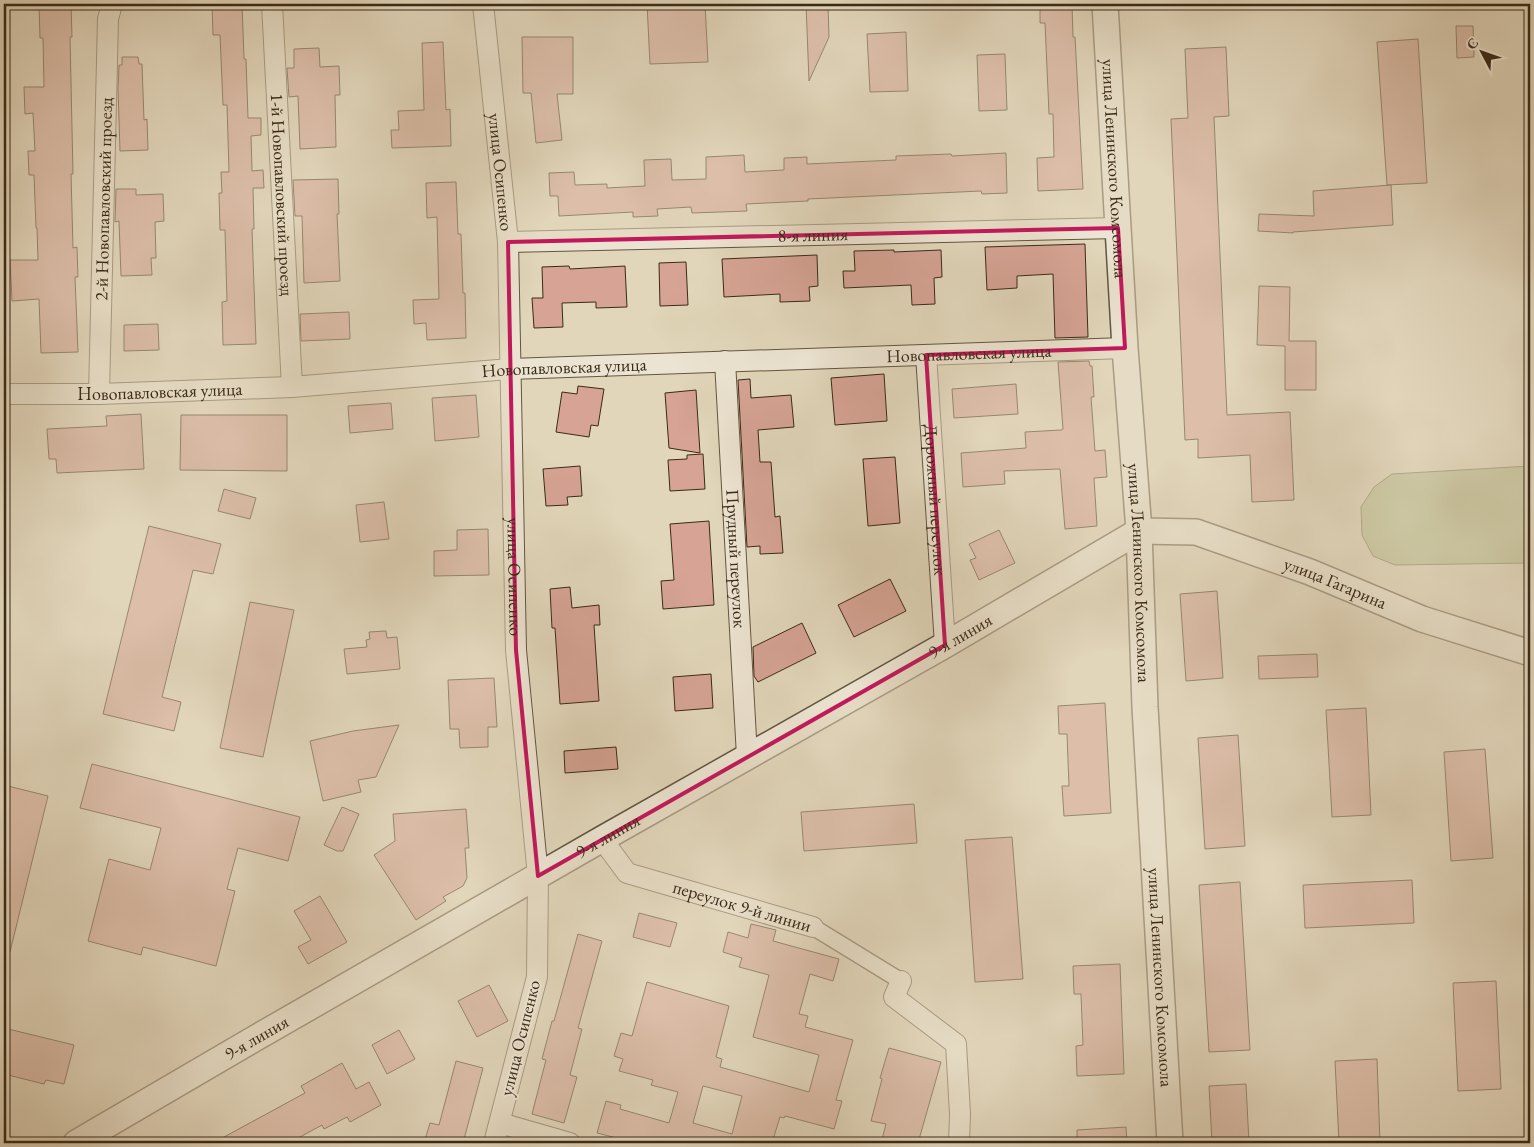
<svg xmlns="http://www.w3.org/2000/svg" width="1534" height="1147" viewBox="0 0 1534 1147" font-family="'EB Garamond',serif">
	<style>
		.green { fill: #b5bd8e; stroke: #787453 }
		.building { fill: #d6a394; stroke: #3b2a18; fill-rule: evenodd }
		.lines { fill: none; stroke-linecap: round; stroke-linejoin: round }
		.pedestrian-casing { stroke: #645540; stroke-width: 18 }
		.minor-casing { stroke: #645540; stroke-width: 22 }
		.tertiary-casing { stroke: #645540; stroke-width: 28 }
		.pedestrian { stroke: #ece4d2; stroke-width: 15 }
		.minor { stroke: #ece4d2; stroke-width: 20 }
		.tertiary { stroke: #ece4d2; stroke-width: 25 }
		.marked { fill: none; stroke: #c2185b; stroke-width: 4; stroke-linejoin: round }
		.labels { text-anchor: middle; stroke-width: 4; stroke-linejoin: round; paint-order: stroke }
		.street-label { font-size: 18px; fill: #3b2a18; stroke: #ece4d2 }
	</style>
	<rect width="100%" height="100%" fill="#e1d6ba"/>
	<filter id="stains"><feTurbulence type="fractalNoise" baseFrequency=".004" numOctaves="4"/><feColorMatrix values="0 0 0 0 .2 0 0 0 0 .09 0 0 0 0 .02 0 0 0 .5 -.17"/></filter>
	<radialGradient id="worn" r=".72"><stop offset=".6" stop-color="#630" stop-opacity="0"/><stop offset="1" stop-color="#630" stop-opacity=".3"/></radialGradient>
	<path class="green" d="M1530 466V563L1395 565 1373 556 1362 535 1361 507 1374 487 1392 474Z"/>
	<path class="building" d="M39 4H71L72 37H70L73 174H71L73 248 77 247 78 277H75L78 352 41 353 39 299 12 301 10 260H38L37 228H36L34 175H29L28 151H35L33 113 25 114 24 87H44L43 38H40Z
		M212 4H242L244 59H246L248 118H261V135L251 136 252 171 263 170 264 188H253L254 229H252L256 344 223 345 222 302 227 301 225 230H220L219 193H222L221 172H229L227 105H223L220 35H213Z
		M647 4H705L708 62 650 64Z
		M806 4H828L829 37 809 81Z
		M1040 4H1072L1073 37H1075L1083 189 1038 191 1037 158 1054 157 1053 114H1049L1045 23H1040Z
		M1456 26H1473L1474 57 1457 58Z
		M906 32 908 91 870 92 867 34Z
		M522 37H573V94H557L562 140 536 143 531 93H523Z
		M1418 39 1427 183 1387 185 1377 42Z
		M443 42 446 110 450 109 451 146 392 148 391 130H399L398 111 424 110 422 43Z
		M1226 47 1229 116 1214 117 1227 415 1290 412 1294 500 1252 502 1250 455 1198 458V439L1185 440 1171 119 1188 118 1185 49Z
		M319 48 320 67 339 66 340 95H335L336 147 300 149 298 96 289 97 287 68H294V49Z
		M1005 54 1007 110 979 111 977 55Z
		M122 57H138L139 64H142L144 120 147 119 148 150 120 151 118 89 119 65H122Z
		M1006 153 1007 193 982 194 981 191 808 199V201L746 204 747 211 692 213 691 207 657 209 658 216 633 217V212L559 216 558 196H550L549 173 574 172 575 185 607 184V188L645 186 644 160 671 159 672 180 706 179V157L744 155 745 172 784 170V158L807 157V164L896 160V156L951 154 952 156Z
		M338 179 339 214H337L340 281 304 283 302 216H295L293 180Z
		M456 182 458 234H461L463 293H465L466 338 427 340 426 323 414 324 413 300 439 299 437 217 427 218 426 183Z
		M1391 185 1393 225 1293 232V233L1258 231 1259 214 1314 216 1313 191Z
		M116 189H136V195L163 194 164 221 155 222 156 258H151L152 275 121 276 119 221 115 222Z
		M1085 244 1088 337 1055 338 1053 274 1017 276V288L987 290 985 247Z
		M894 250V252L941 250 942 277 934 278 935 304 912 305 911 285 844 288 843 271H855L854 251Z
		M817 255 818 286 809 287 810 301 780 302V294L724 297 722 259Z
		M686 262 688 305 660 306 659 263Z
		M569 266 570 269 625 266 627 307 596 308V302L562 303 563 327 534 328 532 298H543L542 267Z
		M1259 286 1290 287 1289 341H1316V390H1285V346L1257 345Z
		M349 312 350 339 301 341 300 314Z
		M158 324 159 350 124 351V325Z
		M1089 361 1090 366H1092L1094 397H1091L1095 451 1105 450 1107 477 1094 478 1097 526 1065 529 1060 469 1004 471 1005 484 963 487 961 453 1026 448 1025 432 1061 430 1063 429 1058 362Z
		M884 374 887 421 835 425 831 378Z
		M750 379 751 398 791 395 794 427 758 430 760 462H771L775 517 780 516 783 553 760 554V546L747 547 738 380Z
		M1016 384 1018 414 954 418 952 389Z
		M578 386 604 389 598 426 591 425 589 437 556 432 562 392 577 394Z
		M696 390 700 453 669 448 665 393Z
		M476 395 479 437 435 441 432 398Z
		M391 403 393 429 350 433 348 406Z
		M141 414 144 469 57 473 56 459H49L47 429 107 426 106 416Z
		M181 415H287V471L180 470Z
		M703 454 705 489 670 491 668 460 687 459V455Z
		M895 457 900 523 868 526 863 459Z
		M580 466 582 496 567 497 568 505 546 506 543 469Z
		M224 489 256 498 250 519 218 511Z
		M384 502 389 539 360 542 356 505Z
		M709 521 714 605 663 609 661 581 674 580 670 524Z
		M149 526 221 544 213 574 193 570 162 697 181 702 174 731 103 714Z
		M488 529 489 575 434 576V551L457 550V530Z
		M999 530 1015 563 979 580 970 560 976 558 969 544Z
		M890 579 906 611 854 637 838 605Z
		M570 587 572 608 599 605 600 625H594L599 701 560 704 555 628H552L550 589Z
		M1217 591 1223 678 1186 681 1180 594Z
		M250 602 294 610 263 757 220 748Z
		M802 623 816 653 758 682 754 676 753 647Z
		M386 631 387 638 397 637 400 669 347 674 344 649 367 647 366 640 370 639 369 632Z
		M1317 654 1318 677 1259 679 1258 656Z
		M711 674 713 708 675 711 673 677Z
		M494 678 497 727H488V747L460 748 459 729H450L448 680Z
		M1105 703 1111 813 1064 816 1062 786H1069L1067 734H1059L1058 706Z
		M1366 708 1371 815 1332 817 1326 710Z
		M399 725 376 777 358 780 361 792 323 801 310 741 353 731Z
		M1238 735 1245 846 1205 849 1198 738Z
		M616 747 618 769 565 773 564 751Z
		M1485 749 1493 858 1451 861 1444 752Z
		M92 764 300 817 288 861 238 848 227 889 235 891 216 966 143 947 141 955 88 941 109 859 150 870 161 828 80 808Z
		M4 785 48 796 10 952H4Z
		M914 804 917 843 804 851 801 812Z
		M342 807 359 814 343 851H337L324 845Z
		M466 809 469 848H465L467 878 463 886 443 897 446 901 416 920 374 855 395 841 393 814Z
		M1012 837 1023 979 975 982 965 840Z
		M1412 880 1414 923 1305 928 1303 885Z
		M1240 882 1250 1050 1209 1052 1199 885Z
		M320 896 347 942 308 964 298 947 311 940 294 911Z
		M639 913 677 923 670 947 633 937Z
		M751 924 776 930 773 941 839 959 833 981 810 974 799 1014 808 1016 805 1027 853 1040 836 1100 842 1101 834 1129 785 1116 784 1118 780 1117 772 1143H636L597 1133 606 1101 621 1105 620 1109 669 1123 678 1092 651 1085 653 1080 619 1071 623 1059 614 1056 621 1033 632 1036 647 982 729 1006 716 1057 722 1059 720 1067 809 1092 819 1055 753 1037 769 975 739 967 742 958 723 952 728 932 748 938ZM703 1086 742 1096 732 1134 693 1123Z
		M578 934 602 941 578 1028 582 1029 570 1075 577 1077 564 1123 532 1114 546 1060 542 1059 552 1021H554Z
		M1120 964 1124 1074 1077 1076 1076 1046 1083 1045 1081 994H1074L1073 966Z
		M1496 981 1501 1089 1458 1091 1453 983Z
		M489 985 508 1021 477 1037 458 1001Z
		M4 1028 74 1045 64 1084 46 1080 44 1084 4 1074Z
		M399 1030 415 1059 387 1074 372 1045Z
		M889 1048 941 1062 918 1143H881L886 1124 871 1121 882 1079 880 1078Z
		M1377 1059 1380 1143H1339L1335 1061Z
		M456 1061 483 1068 463 1143H424L430 1123 439 1125Z
		M342 1063 356 1089 369 1082 381 1105 350 1122 347 1117 324 1129 322 1125 289 1143H213L305 1093 301 1086Z
		M1246 1084 1249 1143H1212L1209 1086Z
		M1126 1127 1127 1143H1077V1130Z"/>
	<g class="lines">
		<defs>
			<path id="pedestrian" d="M813 927 901 981"/>
			<g id="minor">
				<path id="s1" d="M272 4 292 387"/>
				<path id="s2" d="M483 4 508 242 516 650 538 876 537 977 494 1143"/>
				<path id="s3" d="M508 242 1118 228"/>
				<path id="s4" d="M926 355 945 645"/>
				<path id="s5" d="M725 361 747 756"/>
				<path id="s6" d="M4 394H99L292 387 510 369 1125 348"/>
				<path id="s7" d="M99 394 108 19 112 4"/>
				<path id="s8" d="M602 839 627 873 813 927"/>
				<path d="M901 981 894 997 956 1044 960 1114 959 1143"/>
				<path d="M500 1123 570 1143"/>
			</g>
			<g id="tertiary">
				<path id="s9" d="M1105 4 1125 348 1139 531 1145 707 1170 1143"/>
				<path id="s10" d="M76 1143 254 1039 602 839 945 645 1139 531 1196 532 1310 572 1422 619 1530 653"/>
			</g>
		</defs>
		<use href="#pedestrian" class="pedestrian-casing"/>
		<use href="#minor" class="minor-casing"/>
		<use href="#tertiary" class="tertiary-casing"/>
		<use href="#pedestrian" class="pedestrian"/>
		<use href="#minor" class="minor"/>
		<use href="#tertiary" class="tertiary"/>
	</g>
	<path d="M0 0H1534V1147H0ZM1118 228 1125 348 926 355 945 645 538 876 516 650 508 242Z" fill="#e1d6ba" fill-opacity=".55" fill-rule="evenodd"/>
	<path class="marked" d="M1118 228 1125 348 926 355 945 645 538 876 516 650 508 242Z"/>
	<g class="labels">
		<g class="street-label">
			<text dy="6" stroke="none"><textPath href="#s9" startOffset="165">улица Ленинского Комсомола</textPath></text>
			<text dy="6" stroke="none"><textPath href="#s2" startOffset="169">улица Осипенко</textPath></text>
			<text dy="6" stroke="none"><textPath href="#s1" startOffset="191">1-й Новопавловский проезд</textPath></text>
			<text dy="6" stroke="none"><textPath href="#s7" startOffset="195">2-й Новопавловский проезд</textPath></text>
			<text dy="6" stroke="none"><textPath href="#s3" startOffset="305">8-я линия</textPath></text>
			<text dy="6" stroke="none"><textPath href="#s6" startOffset="966">Новопавловская улица</textPath></text>
			<text dy="6" stroke="none"><textPath href="#s6" startOffset="561">Новопавловская улица</textPath></text>
			<text dy="6" stroke="none"><textPath href="#s6" startOffset="156">Новопавловская улица</textPath></text>
			<text dy="6" stroke="none"><textPath href="#s4" startOffset="145">Дорожный переулок</textPath></text>
			<text dy="6" stroke="none"><textPath href="#s5" startOffset="198">Прудный переулок</textPath></text>
			<text dy="6" stroke="none"><textPath href="#s9" startOffset="570">улица Ленинского Комсомола</textPath></text>
			<text dy="6" stroke="none"><textPath href="#s2" startOffset="574">улица Осипенко</textPath></text>
			<text dy="6" stroke="none"><textPath href="#s10" startOffset="1432">улица Гагарина</textPath></text>
			<text dy="6" stroke="none"><textPath href="#s10" startOffset="1019">9-я линия</textPath></text>
			<text dy="6" stroke="none"><textPath href="#s10" startOffset="614">9-я линия</textPath></text>
			<text dy="6" stroke="none"><textPath href="#s8" startOffset="162">переулок 9-й линии</textPath></text>
			<text dy="6" stroke="none"><textPath href="#s9" startOffset="975">улица Ленинского Комсомола</textPath></text>
			<text transform="translate(520 1038) rotate(-76)" y="6">улица Осипенко</text>
			<text dy="6" stroke="none"><textPath href="#s10" startOffset="209">9-я линия</textPath></text>
		</g>
	</g>
	<rect width="1534" height="1147" fill="none" stroke="#e1d6ba" stroke-width="20"/>
	<rect x="5" y="5" width="1524" height="1137" fill="none" stroke="#3b2a18" stroke-width="2.5"/>
	<rect x="10" y="10" width="1514" height="1127" fill="none" stroke="#3b2a18"/>
	<g transform="translate(1482 52) rotate(311)" stroke="#ece4d2" stroke-width="4" paint-order="stroke">
	<path d="M0-4L9 19L0 12L-9 19Z" fill="#3b2a18"/>
	<text y="-8" font-size="14" font-weight="bold" text-anchor="middle" fill="#3b2a18">С</text>
	</g>
	<rect width="100%" height="100%" filter="url(#stains)"/>
	<rect width="100%" height="100%" fill="url(#worn)"/>
</svg>
